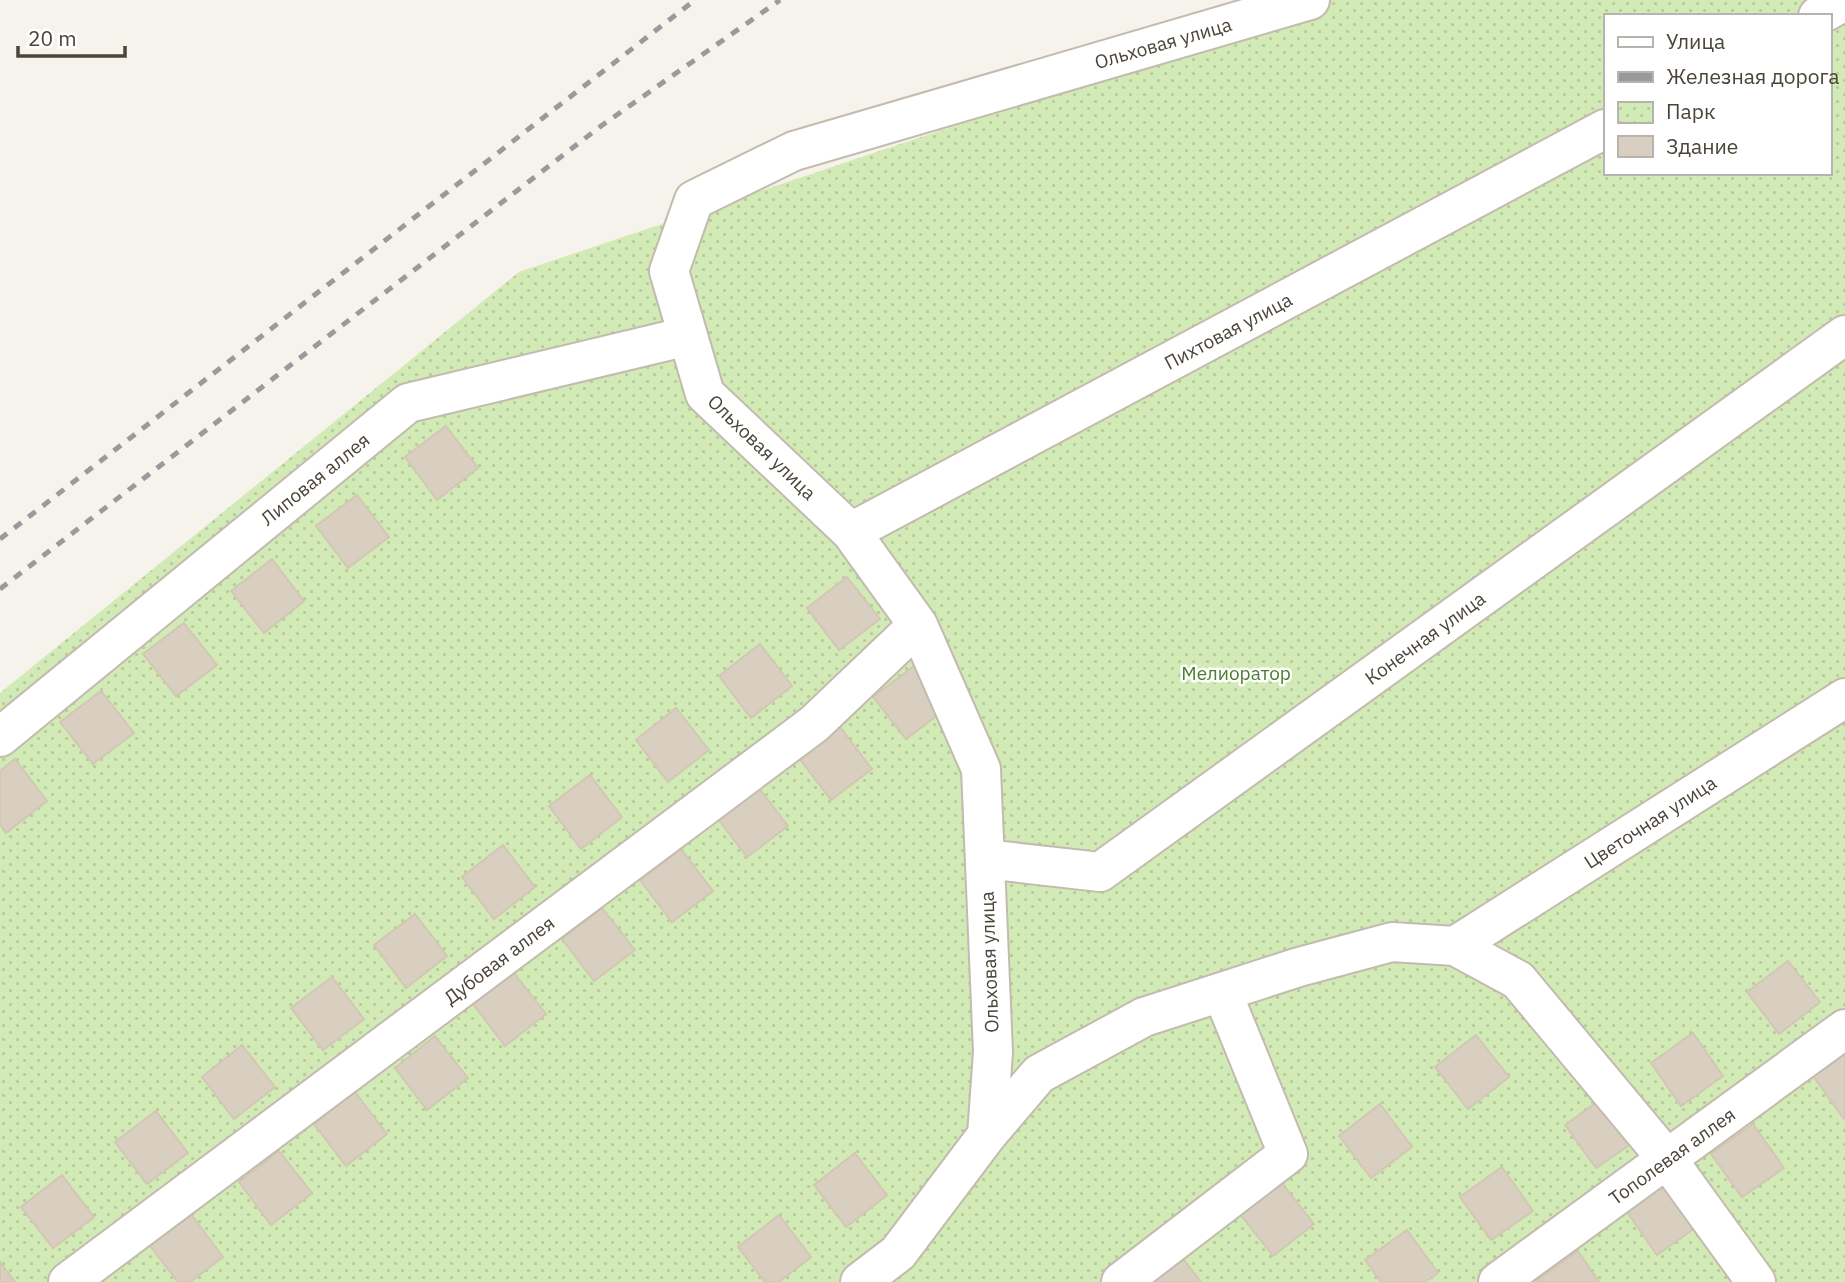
<svg xmlns="http://www.w3.org/2000/svg" width="1845" height="1282" viewBox="0 0 1845 1282" font-family="'IBM Plex Sans',sans-serif">
	<style>
		.park { fill: url(#park-dots); fill-rule: evenodd }
		.building { fill: #d8cfc1; stroke: #d3c7b4; stroke-width: 2 }
		.lines { fill: none; stroke-linecap: round; stroke-linejoin: round }
		.street-casing { stroke: #c2bbae; stroke-width: 42 }
		.street { stroke: #fff; stroke-width: 38 }
		.rail { stroke: #9a9a9a; stroke-width: 5; stroke-dasharray: 9 9; stroke-linecap: butt }
		.labels { text-anchor: middle; stroke-width: 5; stroke-linejoin: round; paint-order: stroke }
		.street-label { font-size: 19px; fill: #4b4439; stroke: #fff }
		.park-label { font-size: 19px; fill: #4a7f2a; stroke: #fff }
	</style>
	<defs>
		<pattern id="park-dots" width="8" height="8" patternUnits="userSpaceOnUse" patternTransform="scale(1.75)"><rect width="8" height="8" fill="#d2eab5"/><path d="M2 2h.1M6 6h.1" fill="none" stroke="#b6ca9c" stroke-width="1.8" stroke-linecap="round"/></pattern>
	</defs>
	<rect width="100%" height="100%" fill="#f6f3ec"/>
	<path class="park" d="M1329 0H1845V1282H0V693L519 272ZM1605 16H1829V173H1605Z"/>
	<path class="building" d="M446 426 478 468 437 500 405 457Z
		M357 495 389 537 348 568 316 526Z
		M272 559 304 601 264 633 231 591Z
		M847 577 880 619 839 650 807 608Z
		M184 623 217 665 176 696 143 654Z
		M760 644 792 686 751 718 719 676Z
		M914 666 947 708 906 739 873 697Z
		M101 691 134 733 93 764 60 722Z
		M676 708 709 750 668 782 636 740Z
		M840 727 872 769 831 800 799 758Z
		M15 759 47 801 6 833 0 824V771Z
		M590 775 622 817 581 849 549 806Z
		M756 784 788 826 747 857 715 815Z
		M503 845 535 887 494 919 462 877Z
		M681 849 713 891 672 922 640 880Z
		M602 908 635 950 594 981 562 939Z
		M415 914 447 956 406 988 374 945Z
		M1788 961 1820 1002 1779 1034 1747 992Z
		M514 973 546 1014 505 1046 473 1004Z
		M332 977 364 1019 323 1050 291 1008Z
		M1693 1033 1723 1076 1681 1106 1651 1063Z
		M1476 1035 1509 1077 1468 1109 1435 1067Z
		M435 1036 468 1078 427 1110 395 1068Z
		M242 1045 275 1087 234 1119 202 1077Z
		M1845 1053V1118L1844 1119 1813 1076Z
		M355 1092 387 1134 346 1166 314 1124Z
		M1607 1095 1638 1139 1596 1168 1565 1125Z
		M1380 1104 1412 1147 1371 1178 1339 1136Z
		M156 1111 188 1153 147 1184 115 1142Z
		M1753 1124 1784 1168 1742 1197 1711 1154Z
		M279 1151 312 1193 271 1225 239 1182Z
		M855 1153 887 1195 846 1227 814 1185Z
		M1502 1167 1533 1211 1491 1240 1460 1197Z
		M62 1175 94 1217 53 1248 21 1207Z
		M1281 1182 1314 1224 1273 1256 1240 1214Z
		M1669 1182 1699 1225 1657 1255 1627 1212Z
		M191 1214 223 1257 190 1282H178L150 1246Z
		M779 1215 811 1257 779 1282H765L738 1247Z
		M1407 1230 1438 1273 1425 1282H1381L1365 1260Z
		M1578 1251 1599 1282H1536V1281Z
		M1181 1256 1201 1282H1148Z
		M0 1262 15 1282H0Z"/>
	<g class="lines">
		<defs>
			<path id="street" d="M1818 16 1845 1
				M851 532 1605 129
				M0 737 408 403 688 336
				M985 859 1100 872 1845 335
				M1455 946 1845 698
				M987 1135 993 1052 981 769 918 625 851 532 705 394 669 271 694 200 794 151 1310 0
				M68 1282 814 724 918 625
				M860 1282 898 1253 987 1135 1039 1074 1144 1017 1299 967 1392 942 1455 946 1518 980 1667 1159 1756 1282
				M1121 1282 1288 1154 1222 992
				M1498 1282 1845 1029"/>
		</defs>
		<use href="#street" class="street-casing"/>
		<use href="#street" class="street"/>
		<path class="rail" d="M0 539 695 0
			M0 589 601 126 780 0"/>
	</g>
	<g class="labels">
		<g class="street-label">
			<text transform="translate(1163 43) rotate(-16)" y="7">Ольховая улица</text>
			<text transform="translate(1228 331) rotate(-28)" y="7">Пихтовая улица</text>
			<text transform="translate(762 447) rotate(44)" y="7">Ольховая улица</text>
			<text transform="translate(315 479) rotate(-39)" y="7">Липовая аллея</text>
			<text transform="translate(1425 638) rotate(-36)" y="7">Конечная улица</text>
			<text transform="translate(1650 822) rotate(-33)" y="7">Цветочная улица</text>
			<text transform="translate(499 960) rotate(-37)" y="7">Дубовая аллея</text>
			<text transform="translate(989 962) rotate(-92)" y="7">Ольховая улица</text>
			<text transform="translate(1672 1156) rotate(-36)" y="7">Тополевая аллея</text>
		</g>
		<g class="park-label">
			<text x="1236" y="680">Мелиоратор</text>
		</g>
	</g>
	<rect x="1604" y="14" width="228" height="161" fill="#ffffff" stroke="#b7b4b0" stroke-width="2"/>
	<rect x="1618" y="37" width="35" height="10" fill="#ffffff" stroke="#b7b4b0" stroke-width="2"/>
	<text x="1666" y="49" font-size="21" fill="#4b4439">Улица</text>
	<rect x="1618" y="72" width="35" height="10" fill="#9a9a9a" stroke="#b7b4b0" stroke-width="2"/>
	<text x="1666" y="84" font-size="21" fill="#4b4439">Железная дорога</text>
	<rect x="1618" y="102" width="35" height="21" fill="url(#park-dots)" stroke="#b7b4b0" stroke-width="2"/>
	<text x="1666" y="119" font-size="21" fill="#4b4439">Парк</text>
	<rect x="1618" y="136" width="35" height="21" fill="#d8cfc1" stroke="#b7b4b0" stroke-width="2"/>
	<text x="1666" y="154" font-size="21" fill="#4b4439">Здание</text>
	<path d="M18 46v10h107v-10" fill="none" stroke="#4b4439" stroke-width="3.5"/>
	<text x="28" y="46" font-size="21" fill="#4b4439" stroke="#ffffff" stroke-width="5" paint-order="stroke">20 m</text>
</svg>
